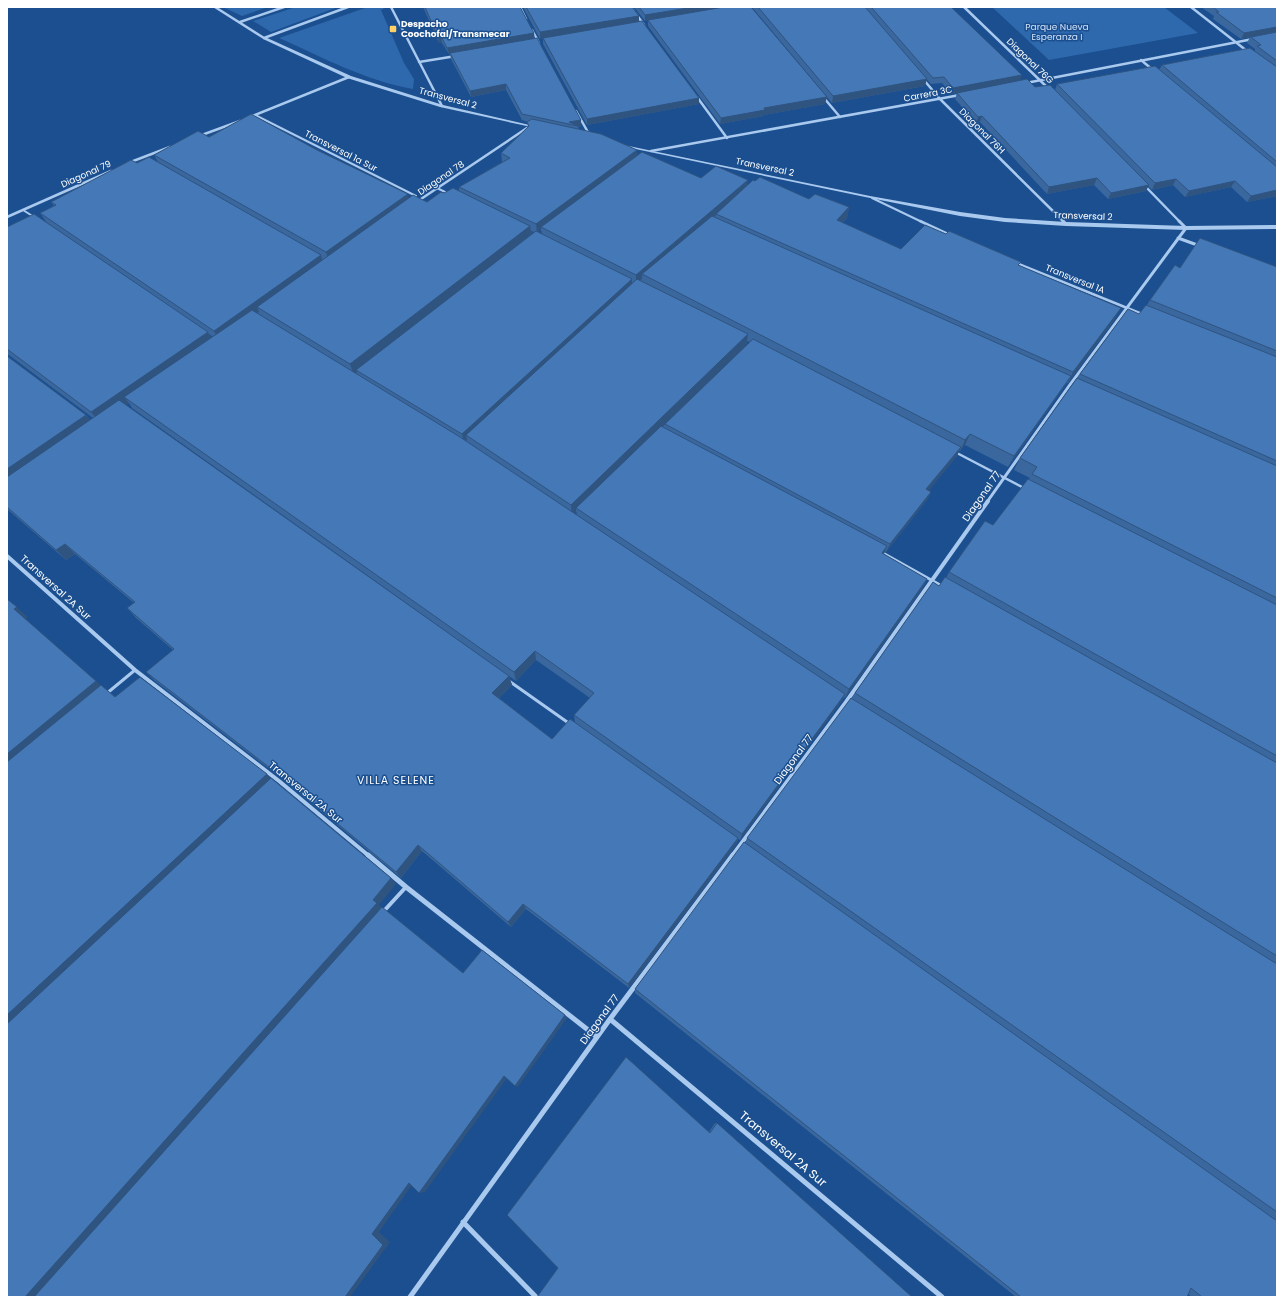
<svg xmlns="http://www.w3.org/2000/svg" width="1284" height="1304" viewBox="0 0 1284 1304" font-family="Poppins,sans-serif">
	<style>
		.green { fill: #2e69ad }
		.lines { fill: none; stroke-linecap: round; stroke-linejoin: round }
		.service-far3 { stroke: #a9c9ee; stroke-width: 2 }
		.service-far2 { stroke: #a9c9ee; stroke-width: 2.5 }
		.service-far1 { stroke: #a9c9ee; stroke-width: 3 }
		.service { stroke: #a9c9ee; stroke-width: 4 }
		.minor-far3 { stroke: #a9c9ee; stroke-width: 2.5 }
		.minor-far2 { stroke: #a9c9ee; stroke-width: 3 }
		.minor-far1 { stroke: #a9c9ee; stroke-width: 4 }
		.minor { stroke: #a9c9ee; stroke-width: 5 }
		.tertiary { fill: #a9c9ee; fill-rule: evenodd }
		.wall { fill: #3a679d; fill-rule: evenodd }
		.shaded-wall { fill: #305480 }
		.building { fill: #4478b7; stroke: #305480 }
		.poi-dot { fill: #ffd166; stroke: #1b4f8f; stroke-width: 1.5 }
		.labels { text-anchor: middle; stroke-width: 3; stroke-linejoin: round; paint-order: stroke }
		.far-poi-label { font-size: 9px; font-weight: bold; fill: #fff; stroke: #1b4f8f; text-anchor: start }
		.far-park-label { font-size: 9px; fill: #cfe3fa; stroke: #1b4f8f }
		.far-street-label { font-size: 9px; fill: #fff; stroke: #1b4f8f }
		.street-label { font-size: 10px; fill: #fff; stroke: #1b4f8f }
		.neighbourhood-label { font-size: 11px; letter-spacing: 1px; fill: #fff; stroke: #1b4f8f }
		.near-street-label { font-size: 12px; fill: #fff; stroke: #1b4f8f }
	</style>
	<rect width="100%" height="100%" fill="#1b4f8f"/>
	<path class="green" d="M223 7H268L242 16Z
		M296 7H338L271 32 253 21Z
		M368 7H387L381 10 404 63 414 79 413 89C366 81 322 57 279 38Z
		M992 7H1164L1198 33 1049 60Z"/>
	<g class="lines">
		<path class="service-far3" d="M255 115 416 196
			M437 188 449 194
			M872 198 922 222
			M23 210 34 217"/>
		<path class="service-far2" d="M920 221 950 235
			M1016 263 1142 314
			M955 452 1024 488"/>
		<path class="service-far1" d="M881 552 942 586
			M509 681 570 724
			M106 694 135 670"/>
		<path class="service" d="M383 912 406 887"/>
		<path class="minor-far3" d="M215 7 264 38 348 7
			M391 7 442 106
			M520 7 526 19
			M631 7 644 25
			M964 7 1049 89
			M1191 7 1247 51
			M240 22 284 7
			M532 30 539 43
			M1141 60 1153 70
			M419 62 456 56
			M923 79 940 99 1064 222
			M1026 83 1253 39
			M697 97 727 138
			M824 98 840 117
			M576 111 589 134
			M250 117 349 77
			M199 136 240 121
			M651 151 960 95
			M128 163 170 147
			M1144 185 1180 222
			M418 201 527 128
			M7 217 111 171"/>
		<path class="minor-far2" d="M1063 221 1066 224
			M1178 238 1200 246
			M987 502 1069 386 1186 228 1179 221"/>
		<path class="minor-far1" d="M7 556 135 670 279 781 369 856
			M732 856 846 702 988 501"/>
		<path class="minor" d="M368 855 406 887 597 1037
			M610 1019 942 1297
			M463 1222 536 1297
			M410 1297 610 1019 733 855"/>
		<path class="tertiary" d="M263 37H265L351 76 443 105 538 127 536 128 440 107 347 78 263 39Z
			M619 144 870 196 960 212 1005 218 1066 222 1186 226 1277 225V229L1186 230 1066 226 1005 222 960 216 870 198 621 146 619 145Z"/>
	</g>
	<path class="wall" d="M423 7H520L534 39 581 126 578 127 579 129 637 156 701 178 747 186 849 207 847 218 842 223 901 249 1019 265 1115 319 1068 383H1067L1064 387 1008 467 965 445 960 451H959L957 456 928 491 931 492 927 500 886 552 885 551 884 554 927 579 922 589 845 698 844 697 841 702 740 840 738 839 736 845 629 988 526 909 511 927 422 851 401 878 281 778 155 681 146 672 173 650 136 618 127 608 134 603 75 554 66 560 7 509V356L86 415 90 420 93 418 9 355H7V227L47 223 40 213 54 206 51 202 137 163 158 162 154 155 209 137 317 150 409 198 427 202 444 193 459 191V187L502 162 501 153 528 127 527 122H528L522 120 506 90 471 97 451 59 450 54H449L442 43H439ZM541 230 542 234 538 232ZM531 231 534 232 532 235ZM209 334 213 337 211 338ZM747 341 750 342 746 346ZM129 403 132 408 516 681 536 660 590 698 574 715 575 723 552 739 499 698 512 685 509 676 126 405ZM576 511 577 515 574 513Z
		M523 7H632L639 16V21L699 98V104L587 125 543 44V38L540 39Z
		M634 7H751L825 104 764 115V116L720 124 648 26V20L645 21Z
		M752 7H951L1020 81 1035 87 1055 90 1057 84 1159 70 1162 65 1255 51V49L1247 43 1250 37 1241 39 1213 19 1214 16 1201 7H1277V196L1247 202 1231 187 1185 197 1173 185 1152 190 1148 186 1146 191 1108 199 1094 185 1047 194 980 122 976 123 955 99 957 93 951 94 942 83 931 84 919 71 925 86 832 103Z
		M1277 267V1297H1192L1188 1294 1187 1297H1016L635 993V989L745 844 747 838 852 698 855 693 946 578 949 572 993 525 1029 479 1030 478 1014 470 1020 458 1077 378 1080 374 1139 314 1147 305 1150 300 1180 268Z
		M715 1123H717L912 1297 709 1132Z"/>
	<path class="shaded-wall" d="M694 7H733L645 21V15Z
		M639 16V22L540 39V32Z
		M1277 27 1276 32 1241 39 1244 33Z
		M534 33 535 40 449 54 447 48Z
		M441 36 442 43H439L438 37Z
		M1022 75 1020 81 951 94 953 88Z
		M927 79 925 86 832 103 833 96Z
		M506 84V90L471 97 470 91Z
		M827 97 825 104 764 115V116L720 124 721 118 764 108Z
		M699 98V104L587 125V119Z
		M982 116 980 122 976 123 978 117Z
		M581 120V126L578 127V126L569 122Z
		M637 150V158L541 227V230L537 233 536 224Z
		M1097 178 1094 185 1047 194 1049 187Z
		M1176 179 1173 185 1152 190 1155 183Z
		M748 180 747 189 716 214V215L645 276 642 274V279L636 284V275Z
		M1235 181 1231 187 1185 197 1189 191Z
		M1149 185 1146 191 1108 199 1111 193Z
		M1277 190V196L1247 202 1251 196Z
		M408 194 410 203 329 262 326 252Z
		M849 207 847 218 834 231 837 220Z
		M530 226 532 237 356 370 357 373 354 375 350 364Z
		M321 255 324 265 257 307 259 312 219 341 214 331Z
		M632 279V288L466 435 467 440 464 443 462 434Z
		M1121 308 1115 319 1068 383 1073 372Z
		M208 332 214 344 124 397 129 403 100 423 91 412Z
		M748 334 746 346 578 509 576 508V511L572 515 571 505Z
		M1071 376 1064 387 1008 467 1014 456Z
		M86 415 95 426 7 487V469Z
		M970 434 965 445 960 451 965 440Z
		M961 447 957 456 923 498 926 489Z
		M931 492 927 500 886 552 890 544Z
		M65 544 75 554 66 560 56 550Z
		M887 546 883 556 882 553Z
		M927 579 922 589 845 698 849 689Z
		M7 599 28 617 25 619 125 706 7 772Z
		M535 651 536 660 516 681 514 672Z
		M509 676 512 685 495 702 492 693Z
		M845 694 841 702 740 840 742 834Z
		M267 774 274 782 7 1031V1015Z
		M738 838 736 845 629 988 628 984Z
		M418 845 422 851 401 878 396 872Z
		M391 878 396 884 379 905 383 908 40 1297H25L373 900Z
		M523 904 526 909 511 927 508 922Z
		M565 1015 567 1018 518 1087 515 1086Z
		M504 1076 507 1078 425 1192 419 1193Z
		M414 1182 379 1232 390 1242 350 1297H345L372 1234 409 1183Z"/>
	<path class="building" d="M425 7H520L534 33 447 48 441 36 438 37Z
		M526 7H632L639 16 540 32Z
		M639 7H694L645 15Z
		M724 7H751L827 97 764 108 765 110 721 118 648 20Z
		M758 7H865L927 79 833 96Z
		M871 7H951L1022 75 953 88 944 77 933 78Z
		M1213 7H1277V27L1244 33 1216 12H1219Z
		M642 21 699 98 587 119 543 38Z
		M1277 32V61L1257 46 1261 45 1251 37Z
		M537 38 581 120 569 122 578 126 522 114 506 84 470 91 450 53Z
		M1250 48 1277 67V162L1162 65Z
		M1155 66 1277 167V190L1251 196 1235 181 1189 191 1176 179 1155 183 1057 84Z
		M1027 79 1035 87 1050 85 1149 185 1111 193 1097 178 1049 187 982 116 978 117 957 93Z
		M251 114 317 150 408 194 326 252 154 155 198 131 209 137Z
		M532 119 601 134 637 150 536 224 459 187 510 158 501 153 529 126 527 122Z
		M642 152 701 178 716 166 748 180 636 275 541 227Z
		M149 157 321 255 214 331 40 213 56 205 51 202 131 160 137 163Z
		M760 177 809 199 815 194 849 207 837 220 901 249 925 225 946 234 949 231 1021 262 1018 265 1121 308 1073 372 716 214 753 180 755 181Z
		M453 188 530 226 350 364 257 307 413 195 427 202 441 192 444 193Z
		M34 214 208 332 91 412 7 349V227Z
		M712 216 1071 376 1014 456 970 434 965 440 642 274Z
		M536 231 632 279 462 434 356 370Z
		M1200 238 1277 267V351L1150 300 1175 265 1180 268Z
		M637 279 748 334 571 505 466 435Z
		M1146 305 1277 357V461L1080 374 1128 309 1139 314Z
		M252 310 460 437 845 694 742 834 574 715 594 693 535 651 514 672 124 397Z
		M753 339 961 447 926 489 931 492 890 544 665 424Z
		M7 356 86 415 7 469Z
		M1077 378 1277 466V598L1032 474 1037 467 1020 458Z
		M119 400 509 676 492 693 552 739 570 719 738 838 628 984 523 904 508 922 418 845 396 872 274 771 146 672 174 649 127 608 135 602 65 544 56 550 7 507V477Z
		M661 426 887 546 882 553 927 579 849 689 576 508Z
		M1028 479 1277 605V756L949 572 985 521 993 525Z
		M945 577 1277 763V956L855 693 933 582 939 586Z
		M7 599 17 607 14 609 96 681 7 754Z
		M140 677 267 774 7 1015V762L101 685 115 697Z
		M851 698 1277 964V1212L747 838Z
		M271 778 391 878 373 900 377 903 25 1297H7V1024Z
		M744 842 1277 1221V1297H1202L1191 1288 1187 1297H1021L635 989Z
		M382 907 463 973 482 950 565 1015 515 1086 504 1076 419 1193 409 1183 372 1234 383 1245 345 1297H34Z
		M626 1057 710 1133 717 1123 912 1297H537L558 1268 507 1215Z"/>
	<rect class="poi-dot" x="389" y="25" width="8" height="8" rx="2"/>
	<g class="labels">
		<g class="far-poi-label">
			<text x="401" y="27">Despacho<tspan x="401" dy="10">Coochofal/Transmecar</tspan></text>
		</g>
		<g class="far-park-label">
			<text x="1057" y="30">Parque Nueva<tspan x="1057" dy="10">Esperanza I</tspan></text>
		</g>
		<g class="far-street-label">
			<text transform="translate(1030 61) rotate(44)" y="3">Diagonal 76G</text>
			<text transform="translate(928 94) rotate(-11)" y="3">Carrera 3C</text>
			<text transform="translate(448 98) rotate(15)" y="3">Transversal 2</text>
			<text transform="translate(982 131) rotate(45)" y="3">Diagonal 76H</text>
			<text transform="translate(341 151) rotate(27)" y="3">Transversal 1a Sur</text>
			<text transform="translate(765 167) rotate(12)" y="3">Transversal 2</text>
			<text transform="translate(86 174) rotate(-24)" y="3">Diagonal 79</text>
			<text transform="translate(441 178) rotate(-34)" y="3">Diagonal 78</text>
			<text transform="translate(1083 216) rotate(2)" y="3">Transversal 2</text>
			<text transform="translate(1075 279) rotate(22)" y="3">Transversal 1A</text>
		</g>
		<g class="street-label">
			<text transform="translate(981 496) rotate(-55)" y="4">Diagonal 77</text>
			<text transform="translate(56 587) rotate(42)" y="4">Transversal 2A Sur</text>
			<text transform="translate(793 759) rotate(-54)" y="4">Diagonal 77</text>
			<text transform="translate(306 792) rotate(39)" y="4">Transversal 2A Sur</text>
			<text transform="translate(599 1019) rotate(-54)" y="4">Diagonal 77</text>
		</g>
		<g class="neighbourhood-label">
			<text x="396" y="784">VILLA SELENE</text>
		</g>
		<g class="near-street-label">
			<text transform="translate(783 1149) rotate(40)" y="4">Transversal 2A Sur</text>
		</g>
	</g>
	<rect width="1284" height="1304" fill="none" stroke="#ffffff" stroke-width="16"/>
</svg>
